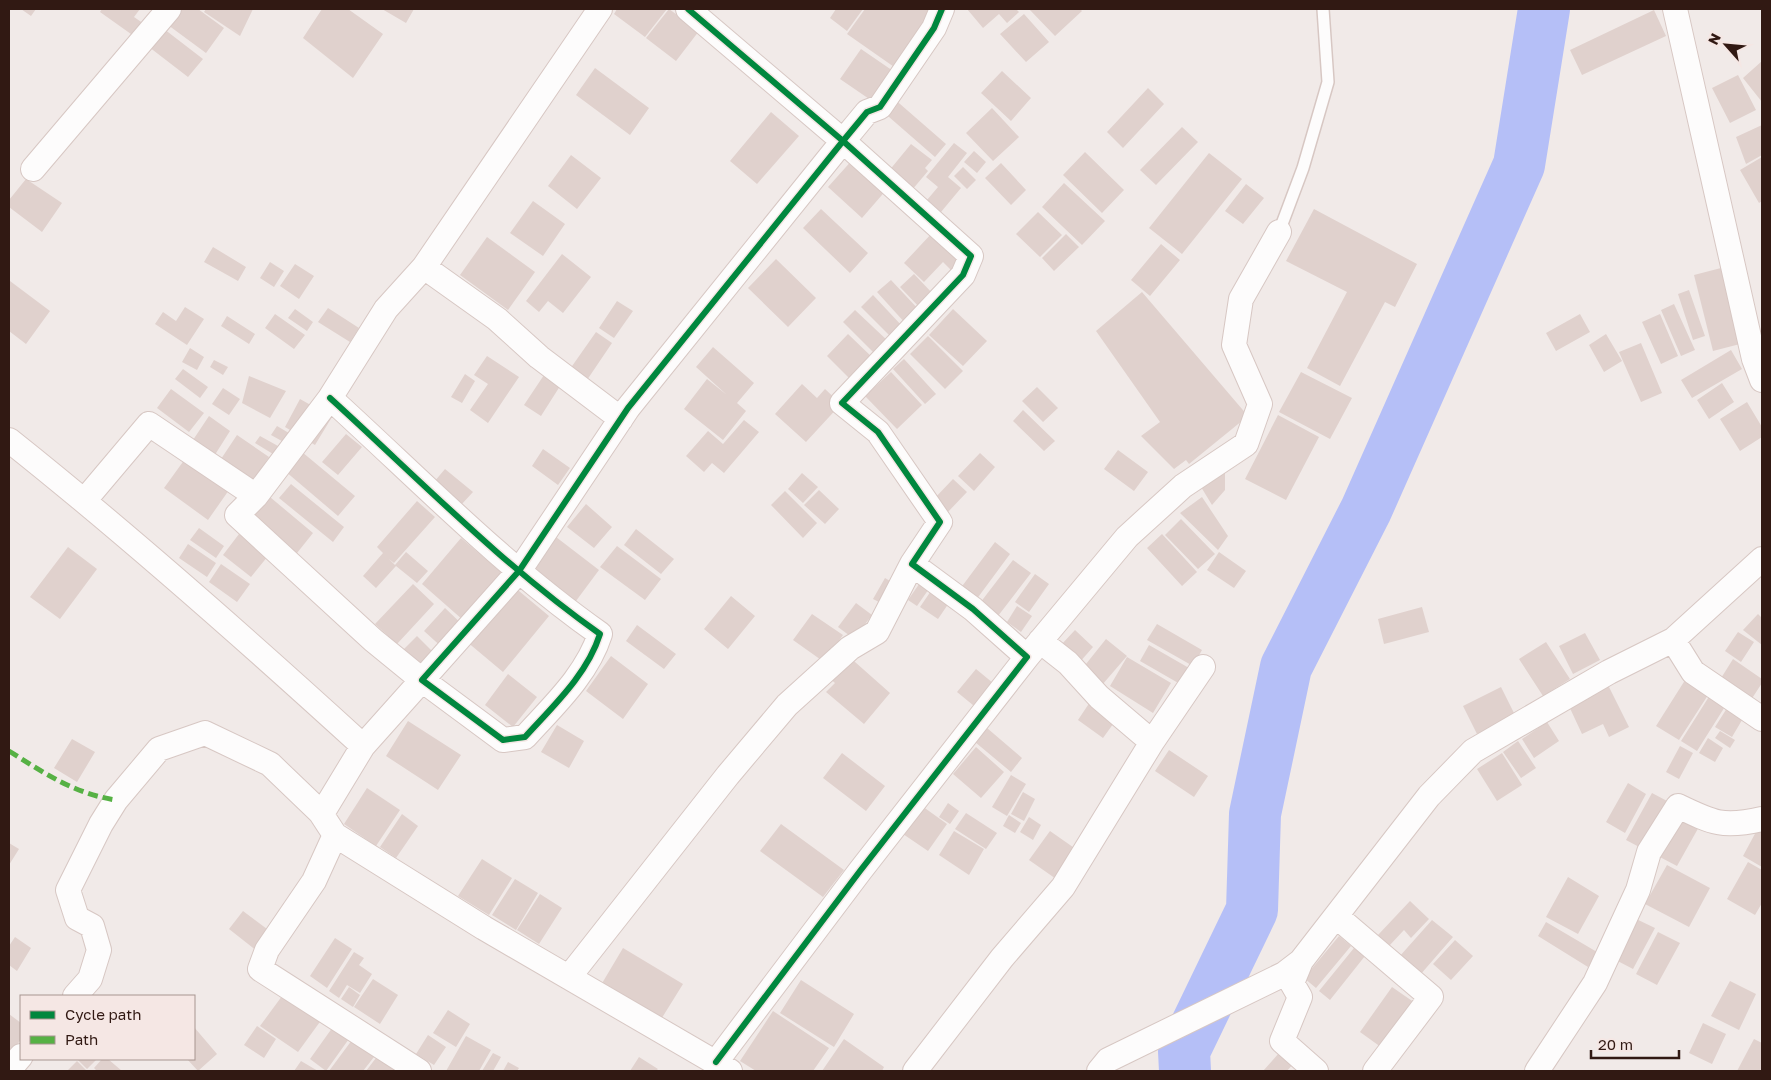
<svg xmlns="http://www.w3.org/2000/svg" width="1771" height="1080" viewBox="0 0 1771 1080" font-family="'Golos Text',sans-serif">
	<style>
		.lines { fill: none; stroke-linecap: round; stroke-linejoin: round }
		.river { stroke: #b5bff7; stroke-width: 52 }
		.building { fill: #e0d1cd }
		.service-casing { stroke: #d7c7c3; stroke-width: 14 }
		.minor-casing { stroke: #d7c7c3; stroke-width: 26 }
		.service { stroke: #fdfcfc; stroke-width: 11 }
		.minor { stroke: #fdfcfc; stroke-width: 24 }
		.quiet { stroke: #56b144; stroke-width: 5; stroke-dasharray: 10 5; stroke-linecap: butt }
		.cycleway-casing { stroke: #f5e7e4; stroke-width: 9 }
		.cycleway { stroke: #00873e; stroke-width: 6 }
	</style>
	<rect width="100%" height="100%" fill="#f1eae8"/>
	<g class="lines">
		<path class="river" d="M1185 1071 1184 1051 1252 910 1255 814 1286 667 1366 510 1519 165 1544 9"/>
	</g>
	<path class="building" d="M21 9H36L31 16Z
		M102 9H140L134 17 147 26 138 39 100 12Z
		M180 9H198L224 28 206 53 168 25Z
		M206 9H253L240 36 204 12Z
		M322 9H348L383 34 353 78 303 38Z
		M382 9H414L406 23Z
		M617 9H667L645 37 614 14Z
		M669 9 699 31 676 61 646 38Z
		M836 9H863L847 31 830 18Z
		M865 9H932L897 69 847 34Z
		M967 9H1016L1019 12 1007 23 999 14 983 28Z
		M1029 9H1080L1082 11 1055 36Z
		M1654 10 1666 36 1582 75 1570 50Z
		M1024 14 1049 42 1026 62 1000 34Z
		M164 29 203 59 188 77 149 47Z
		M861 49 899 75 878 105 840 79Z
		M1762 61V102L1743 78Z
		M595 68 649 108 630 135 576 95Z
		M1002 71 1031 98 1011 121 981 93Z
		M1738 75 1756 110 1730 123 1712 88Z
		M1148 88 1164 104 1123 148 1107 132Z
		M892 97 946 144 935 157 881 110Z
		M992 108 1019 137 993 161 966 133Z
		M771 112 799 136 757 184 730 161Z
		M1762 125V155L1746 164 1736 137Z
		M1182 127 1198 142 1156 185 1140 170Z
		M954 143 967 153 948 177 961 188 941 212 927 200 938 187 926 177Z
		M911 144 932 160 925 168 928 171 912 190 888 172Z
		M974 151 986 162 977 173 964 162Z
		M1085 152 1124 190 1102 213 1063 175Z
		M1209 153 1242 179 1182 254 1149 228Z
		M571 155 601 178 577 209 548 186Z
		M1762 157V201L1759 203 1740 170Z
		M854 158 888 188 862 218 828 187Z
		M1001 163 1026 190 1011 205 985 178Z
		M963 167 976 180 967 189 954 176Z
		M26 179 62 203 42 232 9 207V200Z
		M1064 183 1105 221 1082 245 1042 207Z
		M1246 184 1264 198 1243 224 1225 211Z
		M533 201 565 224 543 256 510 233Z
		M821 209 868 253 850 273 803 228Z
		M1314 209 1417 264 1395 307 1385 302 1340 386 1307 368 1347 292 1286 261Z
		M1038 212 1062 235 1040 257 1016 234Z
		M933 232 966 262 955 274 943 262 924 282 904 263Z
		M1066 234 1079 247 1054 271 1042 258Z
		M487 237 535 272 508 310 460 275Z
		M1161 244 1180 260 1150 296 1131 280Z
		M213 247 246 267 238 281 204 262Z
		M562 254 591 277 563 313 548 301 539 312 526 301Z
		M776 259 816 298 788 327 748 288Z
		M270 262 284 271 274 287 260 278Z
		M295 264 314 276 299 299 280 286Z
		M1721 268 1740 344 1713 351 1694 275Z
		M914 274 935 296 921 309 900 287Z
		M891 280 920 311 906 324 877 292Z
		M10 281 50 311 26 344 9 331Z
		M1689 290 1705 336 1693 340 1678 294Z
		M1142 292 1248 416 1189 464 1186 460 1174 469 1141 436 1160 422 1096 331Z
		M873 295 903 327 892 338 861 307Z
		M617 301 633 311 614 338 599 328Z
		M1674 304 1695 350 1681 356 1661 310Z
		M185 307 204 319 187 345 155 324 163 312 176 321Z
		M328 308 359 328 350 342 318 322Z
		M295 309 313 322 307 331 288 318Z
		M953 309 987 341 963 366 929 335Z
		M855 310 889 342 876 355 843 322Z
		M275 314 305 335 294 349 265 328Z
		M1580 314 1590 332 1556 351 1546 333Z
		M1660 314 1678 356 1661 364 1642 322Z
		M227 316 255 334 249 344 221 326Z
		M596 332 612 343 587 380 570 369Z
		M848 334 874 359 853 382 827 356Z
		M1606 334 1622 361 1604 372 1589 345Z
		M928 336 963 371 945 389 910 354Z
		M1641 343 1662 393 1641 402 1619 352Z
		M713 347 754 383 737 403 746 411 723 440 684 409 707 379 727 395 696 367Z
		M190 348 204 357 197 370 182 362Z
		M1731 350 1742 369 1692 398 1681 380Z
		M487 356 519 377 488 423 470 410 488 384 474 375Z
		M904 359 936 394 925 404 893 369Z
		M214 360 228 367 223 375 210 367Z
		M183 369 208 387 200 398 175 379Z
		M546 372 562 383 541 416 524 405Z
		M891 372 922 405 897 429 865 396Z
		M1301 372 1352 398 1330 439 1279 412Z
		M465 374 475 381 462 403 451 397Z
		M249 376 286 391 270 418 242 403Z
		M1722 383 1734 402 1709 419 1697 400Z
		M802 384 817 398 825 389 841 404 806 442 775 414Z
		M1037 387 1058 408 1043 422 1022 401Z
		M223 388 240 399 229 415 212 404Z
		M171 389 204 413 189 432 157 408Z
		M300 399 332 417 315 445 285 427Z
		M1747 402 1762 427V437L1740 451 1720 419Z
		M1023 410 1055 441 1044 451 1013 421Z
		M1278 415 1319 437 1286 500 1245 479Z
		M209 416 230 431 211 461 189 446Z
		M744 420 759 432 724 473 712 463 704 472 686 456 708 431 723 444Z
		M277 426 294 436 289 445 271 435Z
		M346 434 362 447 338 475 322 462Z
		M237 435 269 457 253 481 221 459Z
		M260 436 278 446 273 454 255 443Z
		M543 449 570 468 558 485 532 466Z
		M1118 450 1148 472 1134 491 1104 469Z
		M302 452 355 496 338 516 285 471Z
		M980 453 995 467 974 491 958 476Z
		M185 459 229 490 208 520 164 488Z
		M1225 465V490L1212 505 1198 482Z
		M445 469 473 492 461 505 434 482Z
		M802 473 818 487 803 503 788 489Z
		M953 479 967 492 947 513 933 500Z
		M291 484 344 527 333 542 279 498Z
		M258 487 313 533 293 558 237 511Z
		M819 490 839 509 825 524 804 505Z
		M785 491 817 523 803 538 771 505Z
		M1202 497 1228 536 1218 550 1180 513Z
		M417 501 435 517 394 563 389 559 395 565 406 552 428 571 417 583 396 566 376 588 363 576 383 553 377 547Z
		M586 504 612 527 594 548 567 527Z
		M1181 519 1215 554 1198 569 1165 535Z
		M199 528 224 546 216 558 190 540Z
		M636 529 674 559 661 574 624 545Z
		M239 534 268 556 251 577 223 555Z
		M1162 534 1197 572 1182 586 1147 548Z
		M556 537 599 570 573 605 530 572Z
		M461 538 503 574 463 620 422 584Z
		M995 542 1010 554 976 600 960 589Z
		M188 544 216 563 207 577 179 558Z
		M617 546 661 579 645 600 600 567Z
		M68 547 97 569 60 619 30 597Z
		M1219 552 1246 571 1234 588 1207 570Z
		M1013 560 1031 573 998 616 980 603Z
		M221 564 250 584 237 602 209 582Z
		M1035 574 1049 584 1029 612 1015 602Z
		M924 577 933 583 917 606 908 600Z
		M885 578 895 584 883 604 873 599Z
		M413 584 434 604 397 644 375 624Z
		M935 585 953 597 938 619 920 607Z
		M513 586 549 616 503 672 466 641Z
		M731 596 755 616 728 649 704 629Z
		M856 603 872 615 854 639 838 627Z
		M1017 606 1032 616 1021 632 1007 622Z
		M1422 607 1429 632 1384 644 1378 619Z
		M445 608 466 628 445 650 424 631Z
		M812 614 843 635 824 662 793 640Z
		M1758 614 1762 618V645L1743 630Z
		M1157 624 1202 650 1193 666 1147 640Z
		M637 625 676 654 664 669 626 641Z
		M1075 630 1093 647 1079 663 1061 645Z
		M1738 632 1754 642 1741 662 1725 651Z
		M1585 633 1600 660 1573 674 1559 646Z
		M417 636 435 654 418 672 399 654Z
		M1106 639 1127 656 1102 685 1082 669Z
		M1546 642 1570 679 1543 696 1519 659Z
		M1149 645 1189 668 1180 684 1140 661Z
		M846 654 890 693 864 724 826 692 835 683 827 676Z
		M611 656 648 684 623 719 586 691Z
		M1127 657 1171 683 1153 713 1110 686Z
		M1733 659 1762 679V683L1749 703 1718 683Z
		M976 669 999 688 979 710 957 692Z
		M508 674 537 697 513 727 485 705Z
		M1687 677 1710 692 1679 740 1656 726Z
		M1608 685 1629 727 1609 737 1603 724 1582 734 1568 704Z
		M1501 687 1515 715 1477 734 1463 706Z
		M1710 695 1726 705 1697 751 1681 741Z
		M1090 702 1116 720 1103 738 1078 720Z
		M1729 705 1745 715 1732 737 1715 727Z
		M408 721 461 755 438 790 386 756Z
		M1547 722 1559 741 1534 758 1522 739Z
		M557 725 584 741 569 768 541 752Z
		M987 728 1022 758 1011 772 975 742Z
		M1720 731 1735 740 1730 748 1715 738Z
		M1708 738 1723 748 1715 762 1699 753Z
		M72 739 95 752 77 782 54 768Z
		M1518 741 1536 768 1521 778 1503 752Z
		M1680 746 1693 753 1679 779 1666 772Z
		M976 747 1004 772 981 798 953 774Z
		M1169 750 1208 776 1194 797 1155 771Z
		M842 753 885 786 866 811 823 778Z
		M1502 753 1522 785 1497 801 1477 769Z
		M1011 775 1026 784 1007 816 992 807Z
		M1628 783 1646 794 1625 833 1606 822Z
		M367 788 400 810 376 846 344 824Z
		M1023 792 1035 799 1024 821 1011 814Z
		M1652 793 1669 802 1643 849 1626 840Z
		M948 803 959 811 950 824 939 817Z
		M922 806 947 824 928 851 903 834Z
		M966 813 997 833 986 849 955 829Z
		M1679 813 1700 825 1677 866 1656 855Z
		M402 814 418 826 396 858 380 847Z
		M1009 815 1021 823 1015 833 1003 826Z
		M1029 817 1041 825 1033 840 1020 832Z
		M781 824 844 870 823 897 760 851Z
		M1757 830 1762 832V867L1743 856Z
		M954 831 984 849 969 875 939 855Z
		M1050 831 1080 852 1059 881 1029 860Z
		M9 843 19 849 9 865Z
		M482 859 512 878 489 915 458 896Z
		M1748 862 1762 870V903L1755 915 1727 899Z
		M1667 865 1710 888 1689 927 1645 904Z
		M1568 877 1599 896 1578 934 1546 917Z
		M515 879 538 893 516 930 492 915Z
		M540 894 562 908 539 944 517 930Z
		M1410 901 1429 919 1411 938 1404 930 1389 946 1378 935Z
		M243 911 271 932 257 951 229 929Z
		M1632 917 1655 928 1633 969 1610 957Z
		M1432 920 1453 937 1420 975 1399 957Z
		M1546 922 1597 952 1588 967 1538 936Z
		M1658 932 1680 943 1657 985 1636 974Z
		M1339 936 1351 946 1316 988 1304 978Z
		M15 937 31 948 17 971 9 965V946Z
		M335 938 352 949 327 988 310 976Z
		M1455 940 1473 956 1451 980 1433 964Z
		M623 948 683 984 660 1021 601 985Z
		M1354 948 1365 956 1330 1000 1319 991Z
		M354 952 364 958 359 965 372 974 360 993 347 985 339 998 329 991Z
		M373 979 398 995 380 1024 354 1007Z
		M801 980 854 1014 834 1047 780 1013Z
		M1730 981 1756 994 1739 1030 1711 1016Z
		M349 987 360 995 353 1007 341 999Z
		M1392 987 1418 1005 1385 1050 1360 1032Z
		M285 992 322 1019 298 1052 260 1026Z
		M448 1010 470 1024 456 1047 433 1033Z
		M773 1011 829 1048 813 1071H756L740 1061Z
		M9 1014 21 1023V1039L9 1057Z
		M1703 1023 1726 1034 1712 1064 1689 1053Z
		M335 1024 351 1036 326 1071 310 1059Z
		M257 1026 276 1039 264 1058 244 1045Z
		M194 1027 217 1054 198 1071 187 1059H194Z
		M428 1035 446 1047 434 1065 416 1054Z
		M466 1036 491 1050 479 1071H446Z
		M844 1039 884 1067 882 1071H822Z
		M1754 1039 1762 1043V1071H1737Z
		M352 1040 374 1057 363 1071H329Z
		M493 1053 501 1057 493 1071H482Z
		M1279 1053 1293 1064 1287 1071H1263Z
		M379 1054 402 1071H366Z
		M639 1057 658 1069 656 1071H630Z
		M77 1059H97L87 1069Z
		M102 1059H108L122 1071H97L94 1068Z
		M77 1061 87 1071H67Z
		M301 1061 318 1071H294Z
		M508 1062 519 1068 517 1071H503Z"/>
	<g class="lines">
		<defs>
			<path id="service" d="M1279 232 1303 168 1328 82 1323 9"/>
			<path id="minor" d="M1675 9 1754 359 1762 380
				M33 169 169 9
				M424 267 497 319 539 357 621 419
				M330 398C418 478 502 565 600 634 587 675 553 706 525 737L503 740 422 680 519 571 628 408 843 141 688 9
				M9 440C131 537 248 641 363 746
				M84 501 149 424 256 496
				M1673 640 1693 672 1762 719
				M1040 641 1068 663 1099 697 1152 742
				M1027 657 1127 537 1183 486 1246 444 1260 404 1234 345 1241 299 1279 232
				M335 835 484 928 730 1071
				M1336 916 1431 997 1375 1071
				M1301 961 1292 983 1300 997 1282 1041 1316 1071
				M569 977 728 775 787 705 850 648 877 632 912 564
				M75 996 90 979 99 950 92 926 77 918 68 890 101 824 116 800 159 749 205 733 270 764 320 812
				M716 1062 860 871 1027 657 973 609 912 564 940 522 878 432 842 403 963 275 971 256 843 141 867 112 880 107 934 28 942 9
				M9 1070 21 1056
				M419 1071 260 969 267 950 314 881 335 835 320 812 326 807 363 746 422 680 373 640 237 515 256 496 330 398 386 309 424 267 600 9
				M915 1071 1002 958 1063 887 1152 742 1203 667
				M1099 1071 1108 1060 1284 974 1301 961 1429 796 1473 751 1609 672 1673 640 1762 559
				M1537 1071 1595 983 1638 890 1649 852 1678 806C1713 823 1723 828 1762 819"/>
		</defs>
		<use href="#service" class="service-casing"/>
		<use href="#minor" class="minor-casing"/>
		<use href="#service" class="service"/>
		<use href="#minor" class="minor"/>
		<path class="quiet" d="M9 751C44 773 75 794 116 800"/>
		<defs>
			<path id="cycleway" d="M330 398C418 478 502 565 600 634 587 675 553 706 525 737L503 740 422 680 519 571 628 408 843 141 688 9
				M716 1062 860 871 1027 657 973 609 912 564 940 522 878 432 842 403 963 275 971 256 843 141 867 112 880 107 934 28 942 9"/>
		</defs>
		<use href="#cycleway" class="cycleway-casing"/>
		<use href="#cycleway" class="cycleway"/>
	</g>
	<rect width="1771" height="1080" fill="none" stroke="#311913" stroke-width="20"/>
	<rect x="20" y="995" width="175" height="65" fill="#f5e7e4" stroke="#a79590"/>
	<rect x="30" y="1011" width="25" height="8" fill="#00873e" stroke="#a79590"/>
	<text x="65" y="1020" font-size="15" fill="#311913">Cycle path</text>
	<rect x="30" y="1036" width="25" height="8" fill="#56b144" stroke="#a79590"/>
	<text x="65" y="1045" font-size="15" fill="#311913">Path</text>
	<g transform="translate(1726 45) rotate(297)" stroke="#f5e7e4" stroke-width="4" paint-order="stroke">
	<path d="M0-4L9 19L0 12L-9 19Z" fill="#311913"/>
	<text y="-8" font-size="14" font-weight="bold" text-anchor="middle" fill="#311913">N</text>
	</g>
	<path d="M1591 1050v8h88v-8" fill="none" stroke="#311913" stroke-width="2.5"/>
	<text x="1598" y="1050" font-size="15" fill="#311913" stroke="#f5e7e4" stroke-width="4" paint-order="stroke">20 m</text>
</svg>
